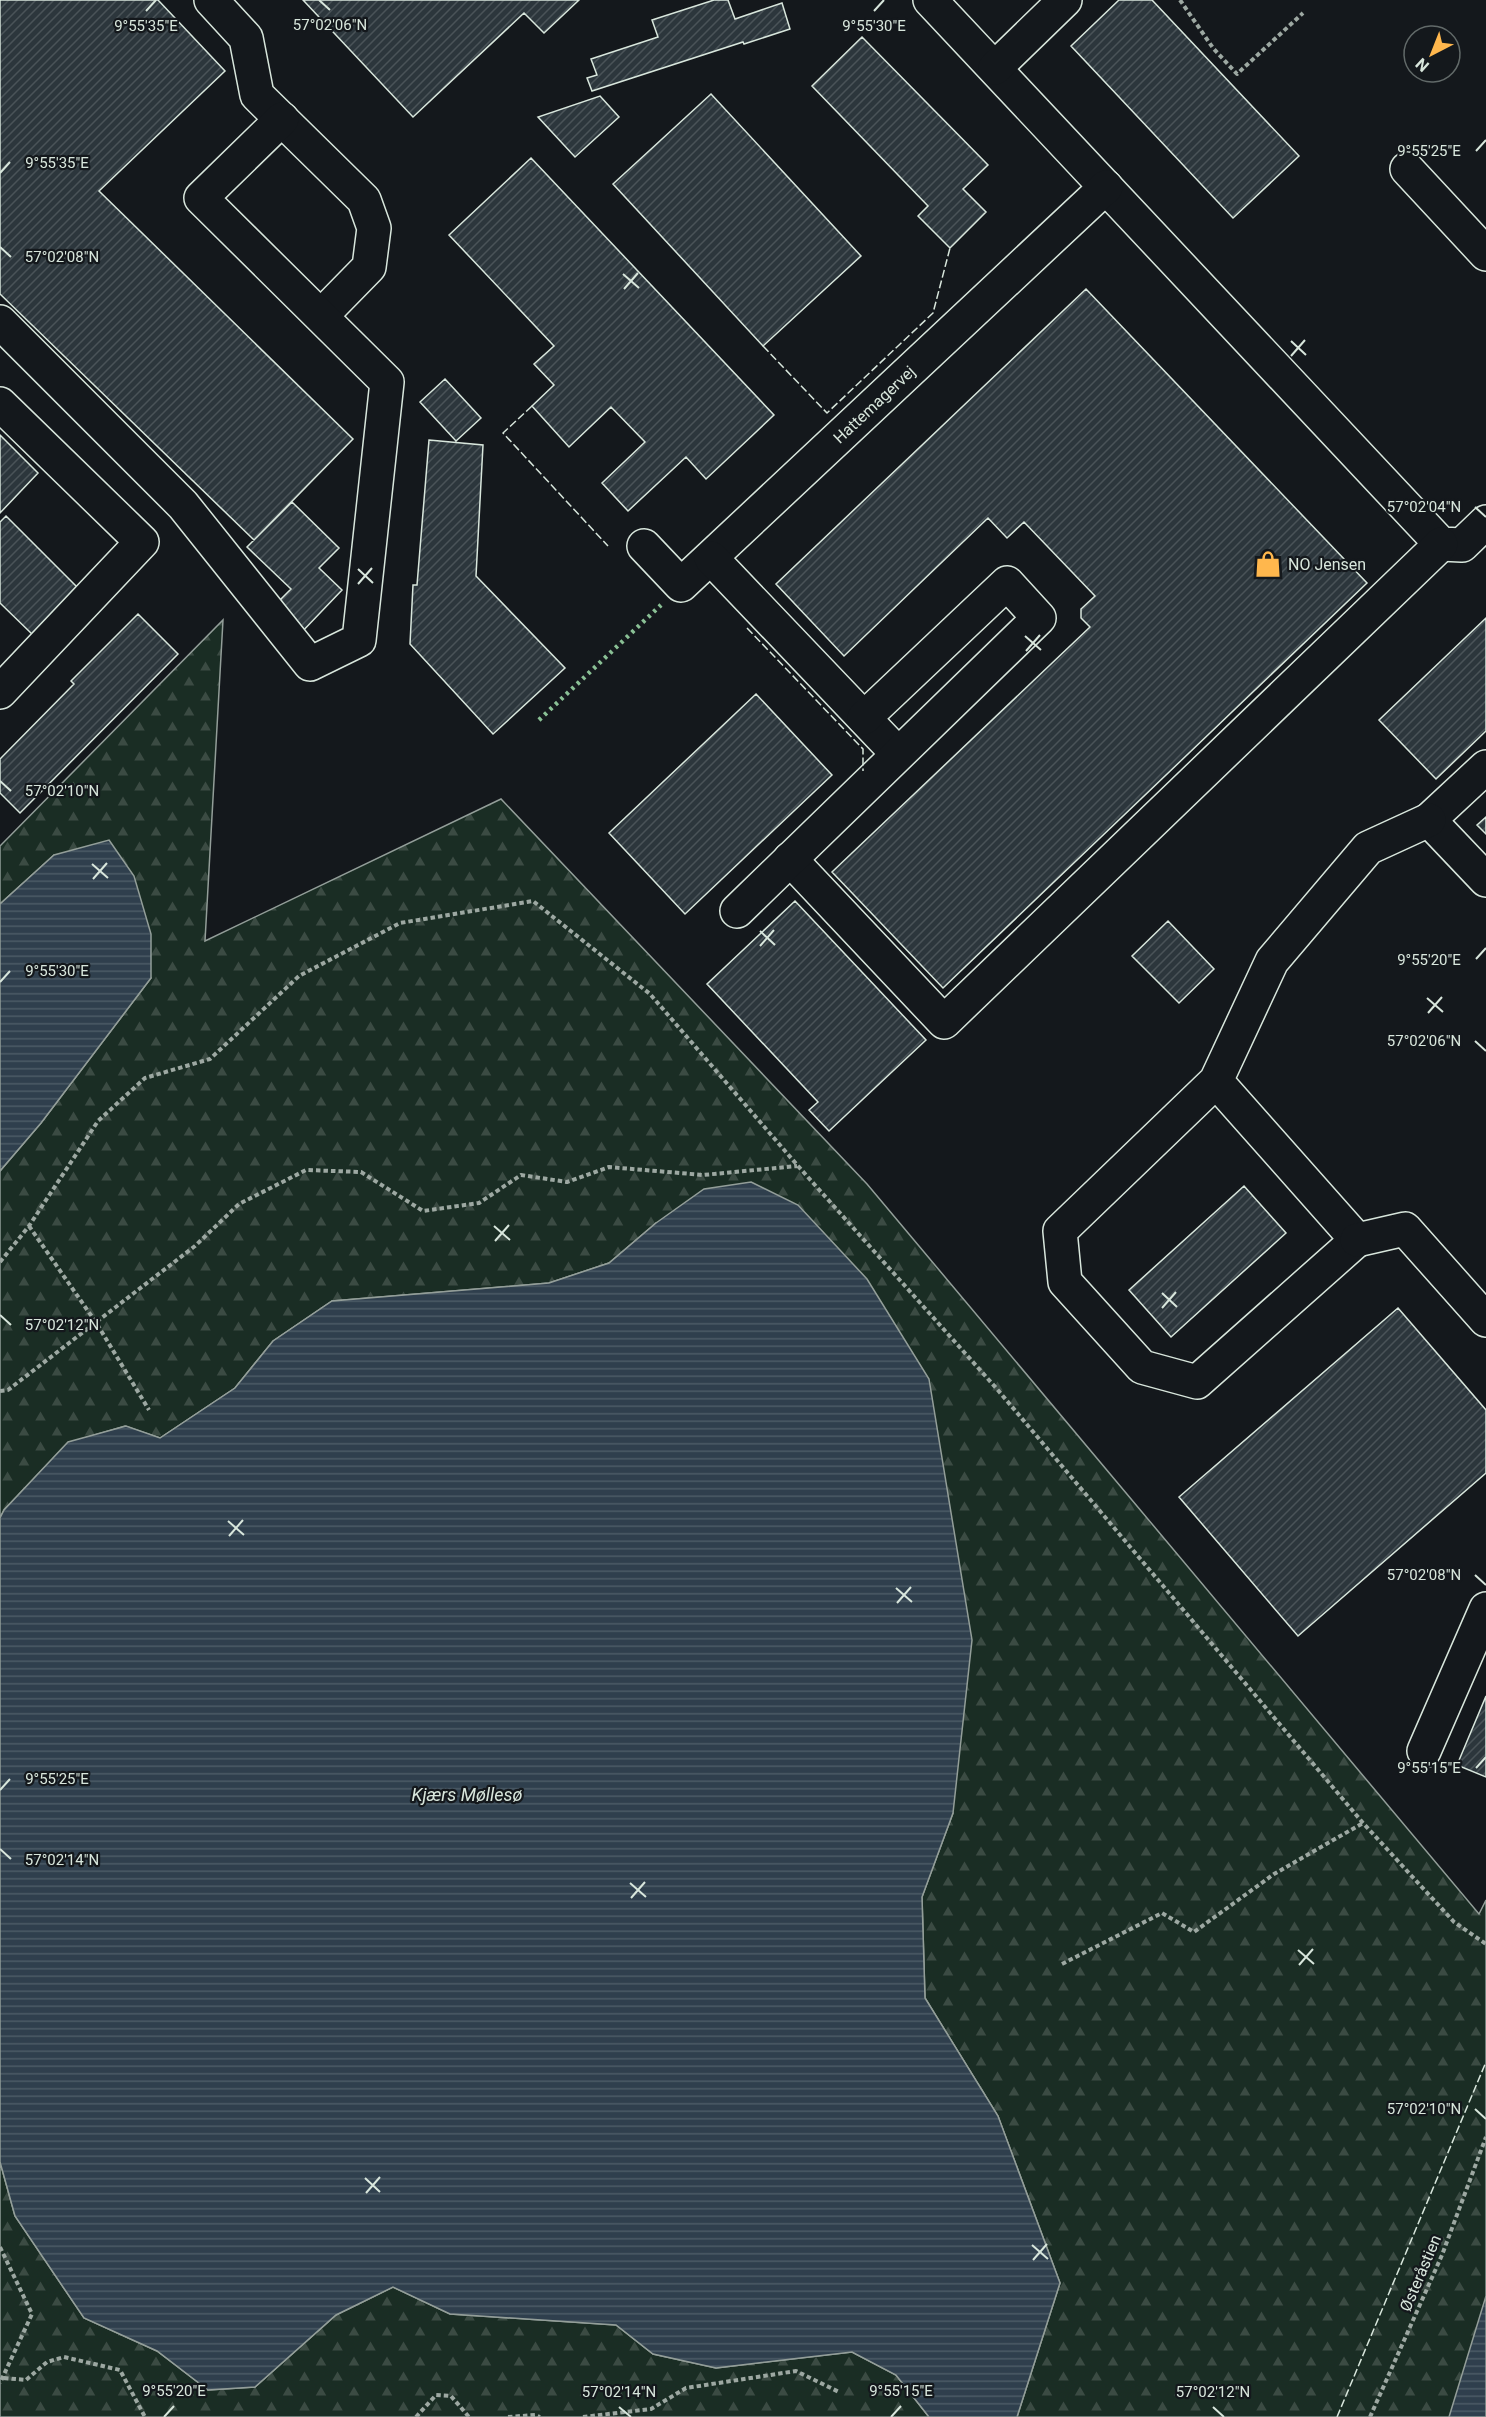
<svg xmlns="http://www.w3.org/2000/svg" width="1486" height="2417" viewBox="0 0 1486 2417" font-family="Roboto,sans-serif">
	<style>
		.forest { fill: url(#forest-firs); stroke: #939e99; stroke-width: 1.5 }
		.water { fill: url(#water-rules); stroke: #939e99; stroke-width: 1.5 }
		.building { fill: url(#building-hatch); stroke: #d8e6dc; stroke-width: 1.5 }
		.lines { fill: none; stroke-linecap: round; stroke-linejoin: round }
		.minor-casing { stroke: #d8e6dc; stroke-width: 36 }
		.path { stroke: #9da8a2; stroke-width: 4; stroke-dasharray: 4.5 3; stroke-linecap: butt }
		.minor { stroke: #14181c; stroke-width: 33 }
		.hedge { stroke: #8ac095; stroke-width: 4.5; stroke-dasharray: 3 4.5; stroke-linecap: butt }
		.fence { stroke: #d8e6dc; stroke-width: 1.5; stroke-dasharray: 8 3; stroke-linecap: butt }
		.ticks { fill: none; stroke: #d8e6dc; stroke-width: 2 }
		.labels { text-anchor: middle; stroke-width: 4.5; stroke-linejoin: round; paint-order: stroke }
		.street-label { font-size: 16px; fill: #d8e6dc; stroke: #14181c }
		.poi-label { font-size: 16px; fill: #d8e6dc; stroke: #14181c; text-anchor: start }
		.water-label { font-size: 18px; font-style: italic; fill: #d8e6dc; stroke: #14181c }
		.ticks-label { font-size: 15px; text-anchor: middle; fill: #d8e6dc; stroke: #14181c; stroke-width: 4.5; stroke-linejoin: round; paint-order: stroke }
	</style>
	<defs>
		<pattern id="forest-firs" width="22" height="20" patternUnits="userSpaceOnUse" patternTransform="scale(1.5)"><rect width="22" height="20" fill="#1a2d24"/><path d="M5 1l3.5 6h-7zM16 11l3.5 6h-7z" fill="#3b4b43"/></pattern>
		<pattern id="water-rules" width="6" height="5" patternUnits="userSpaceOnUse" patternTransform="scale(1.5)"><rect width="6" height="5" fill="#2f3f4d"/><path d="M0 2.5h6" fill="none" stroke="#4c5b66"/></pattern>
		<pattern id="building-hatch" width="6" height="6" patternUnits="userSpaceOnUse" patternTransform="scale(1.5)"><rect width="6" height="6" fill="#2c363c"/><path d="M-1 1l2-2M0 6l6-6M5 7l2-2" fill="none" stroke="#4a5358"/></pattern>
	</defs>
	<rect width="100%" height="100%" fill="#14181c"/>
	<path class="forest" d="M223 620 205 941 501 799 867 1184 1479 1914 1486 1900V2417H1017L1060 2283 998 2116 925 1998 922 1897 953 1813 656 1223 609 1263 549 1283 332 1301 273 1341 235 1388 160 1438 125 1426 68 1443 4 1510 0 1518V1171L41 1123 151 978 54 855 0 904V846Z
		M0 2162 15 2216 84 2318 157 2351 208 2390 255 2387 336 2315 393 2287 450 2314 616 2325 653 2354 716 2368 852 2352 896 2375 929 2417H0Z"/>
	<path class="water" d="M109 840 134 876 151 934V978L41 1123 0 1171V904L54 855Z
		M751 1182 798 1205 867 1279 929 1379 972 1640 953 1813 922 1897 925 1998 998 2116 1060 2283 1017 2417H929L896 2375 852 2352 716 2368 653 2354 616 2325 450 2314 393 2287 336 2315 255 2387 208 2390 157 2351 84 2318 15 2216 0 2162V1518L4 1510 68 1442 126 1426 160 1438 235 1388 273 1341 332 1301 549 1283 609 1263 656 1223 704 1189Z
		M1486 2296V2417H1449Z"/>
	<path class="building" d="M0 0H158L225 71 99 191 353 439 254 540 0 294Z
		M303 0H579L544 33 524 13 413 117Z
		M714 0H728L735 19 782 3 790 29 744 44 743 42 592 91 587 78 597 75 591 59 658 37 652 20Z
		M1119 0H1152L1299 156 1233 218 1071 46Z
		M862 37 988 165 963 189 986 212 950 248 918 216 928 206 812 86Z
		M711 94 861 256 763 346 613 184Z
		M600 96 619 117 575 157 538 117Z
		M531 158 774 415 706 479 686 457 628 511 602 483 645 442 611 407 569 447 532 406 554 385 534 364 554 346 449 235Z
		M1086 289 1367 583 943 988 832 872 1090 627 1081 618V609L1095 596 1024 522 1007 538 988 518 844 656 776 584Z
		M445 379 481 418 456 441 420 402Z
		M0 435 38 473 0 513Z
		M429 440 483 445 476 576 565 668 493 734 410 644 413 585H417Z
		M292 502 339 548 319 568 342 590 299 635 272 608 291 589 247 547Z
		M6 516 80 590 34 636 0 603V522Z
		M138 614 178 654 20 813 0 793V759L74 684 71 681Z
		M1486 618V731L1436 779 1379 720Z
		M756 694 832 775 685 914 609 833Z
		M1486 817V834L1477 825Z
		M795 901 926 1040 829 1131 809 1110 818 1102 707 984Z
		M1168 921 1214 969 1179 1003 1132 956Z
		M1244 1186 1286 1233 1171 1337 1129 1290Z
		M1398 1308 1486 1410V1473L1298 1636 1179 1497Z
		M1486 1696V1777L1457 1765Z"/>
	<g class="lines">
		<defs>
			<g id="minor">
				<path d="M211 0 246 38 257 95 364 200 374 228 369 267 321 316"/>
				<path d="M930 0 1441 544 1462 545 1486 522"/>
				<path d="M995 68 1065 0"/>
				<path d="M1407 169 1486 254"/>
				<path d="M0 322 183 505 310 664 359 640 387 382 201 198 282 119"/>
				<path d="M0 404 142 542 0 692"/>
				<path id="s1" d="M644 546 681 585 1106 187"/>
				<path d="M711 558 898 754"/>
				<path d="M1486 767 1429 820 1486 880"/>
				<path d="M790 859 944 1022 1441 544"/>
				<path d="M737 911 1039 618 1007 583 864 718"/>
				<path d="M1216 1081 1357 1240 1197 1382 1142 1367 1065 1282 1060 1231 1216 1081 1272 961 1368 848 1429 820"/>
				<path d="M1357 1240 1405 1229 1486 1320"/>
				<path d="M1424 1751 1486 1609"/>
			</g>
		</defs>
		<use href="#minor" class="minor-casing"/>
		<path class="path" d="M1180 0 1213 48 1237 74 1303 13
			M29 1226 97 1324 149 1410
			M0 1262 29 1226 98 1121 145 1078 210 1059 299 976 400 923 533 901 650 994 798 1166 997 1389 1363 1823 1454 1922 1486 1944
			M0 1391 8 1390 195 1246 239 1204 306 1170 361 1172 423 1211 479 1203 521 1175 567 1182 609 1167 703 1175 797 1166
			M1062 1964 1162 1913 1194 1932 1274 1874 1363 1823
			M0 2247 32 2314 0 2383
			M4 2378 26 2380 47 2362 64 2357 120 2370 145 2417
			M416 2417 436 2395 451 2396 469 2417
			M508 2417 535 2415 540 2417
			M583 2417 651 2409 686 2388 796 2371 839 2392
			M1370 2417 1442 2255 1486 2137"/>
		<use href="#minor" class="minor"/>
		<path class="hedge" d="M539 720 661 605"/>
		<path class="fence" d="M763 346 827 413 933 313 950 248
			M532 406 503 433 608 546
			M747 628 863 749V771
			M1337 2417 1486 2062"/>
	</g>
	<path class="ticks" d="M319 0 330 10M146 11 156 0M874 11 884 0M1476 151 1486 140M0 173 10 162M0 247 11 257M623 274 639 288M624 289 638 273M1291 341 1306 355M1291 356 1305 340M1475 507 1486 517M358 569 373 583M358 584 372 568M1025 636 1041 650M1026 651 1040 635M0 781 11 791M92 864 108 878M93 879 107 863M760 931 775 945M760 946 774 930M1476 959 1486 948M0 982 10 971M1427 998 1443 1012M1428 1013 1442 997M1475 1041 1486 1051M494 1226 510 1240M495 1241 509 1225M1162 1293 1177 1307M1162 1308 1176 1292M0 1315 11 1325M228 1521 244 1535M229 1536 243 1520M1475 1575 1486 1585M896 1588 912 1602M897 1603 911 1587M1476 1768 1486 1757M0 1790 10 1779M0 1849 11 1859M630 1883 646 1897M631 1898 645 1882M1298 1950 1314 1964M1299 1965 1313 1949M1475 2109 1486 2119M365 2178 380 2192M366 2193 380 2177M1032 2245 1048 2259M1033 2260 1047 2244M619 2407 631 2417M1213 2407 1224 2417M164 2417 174 2406M891 2417 901 2406"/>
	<defs>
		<symbol id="shop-bare" viewBox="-9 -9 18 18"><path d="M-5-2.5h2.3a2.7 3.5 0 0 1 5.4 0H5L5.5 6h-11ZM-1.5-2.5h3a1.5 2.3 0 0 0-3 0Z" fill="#ffb74d" stroke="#14181c" stroke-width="2.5" paint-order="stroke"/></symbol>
	</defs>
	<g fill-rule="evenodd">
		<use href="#shop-bare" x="1249" y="545" width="38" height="38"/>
	</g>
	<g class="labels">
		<g class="street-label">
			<text dy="6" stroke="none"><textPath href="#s1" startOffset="318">Hattemagervej</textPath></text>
			<text transform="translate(1420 2273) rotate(-67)" y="6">Østeråstien</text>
		</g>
		<g class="poi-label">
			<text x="1288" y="570">NO Jensen</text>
		</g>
		<g class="water-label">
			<text x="467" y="1801">Kjærs Møllesø</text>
		</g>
	</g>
	<g class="ticks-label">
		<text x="330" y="30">57°02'06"N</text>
		<text x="146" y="31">9°55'35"E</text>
		<text x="874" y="31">9°55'30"E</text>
		<text x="1429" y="156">9°55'25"E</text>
		<text x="57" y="168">9°55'35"E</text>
		<text x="62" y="262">57°02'08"N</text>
		<text x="1424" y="512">57°02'04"N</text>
		<text x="62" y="796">57°02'10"N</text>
		<text x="1429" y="965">9°55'20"E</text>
		<text x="57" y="976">9°55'30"E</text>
		<text x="1424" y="1046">57°02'06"N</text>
		<text x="62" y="1330">57°02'12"N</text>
		<text x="1424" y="1580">57°02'08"N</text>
		<text x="1429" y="1773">9°55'15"E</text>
		<text x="57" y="1784">9°55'25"E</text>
		<text x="62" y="1865">57°02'14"N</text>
		<text x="1424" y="2114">57°02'10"N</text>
		<text x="174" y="2396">9°55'20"E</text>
		<text x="901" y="2396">9°55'15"E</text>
		<text x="619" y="2397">57°02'14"N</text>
		<text x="1213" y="2397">57°02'12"N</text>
	</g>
	<g transform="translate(1432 54) rotate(222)"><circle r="28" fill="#14181c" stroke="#626a69" stroke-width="1.5"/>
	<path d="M0-4.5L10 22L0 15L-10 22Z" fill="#ffb74d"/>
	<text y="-9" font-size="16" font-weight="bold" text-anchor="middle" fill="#d8e6dc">N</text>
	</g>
</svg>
